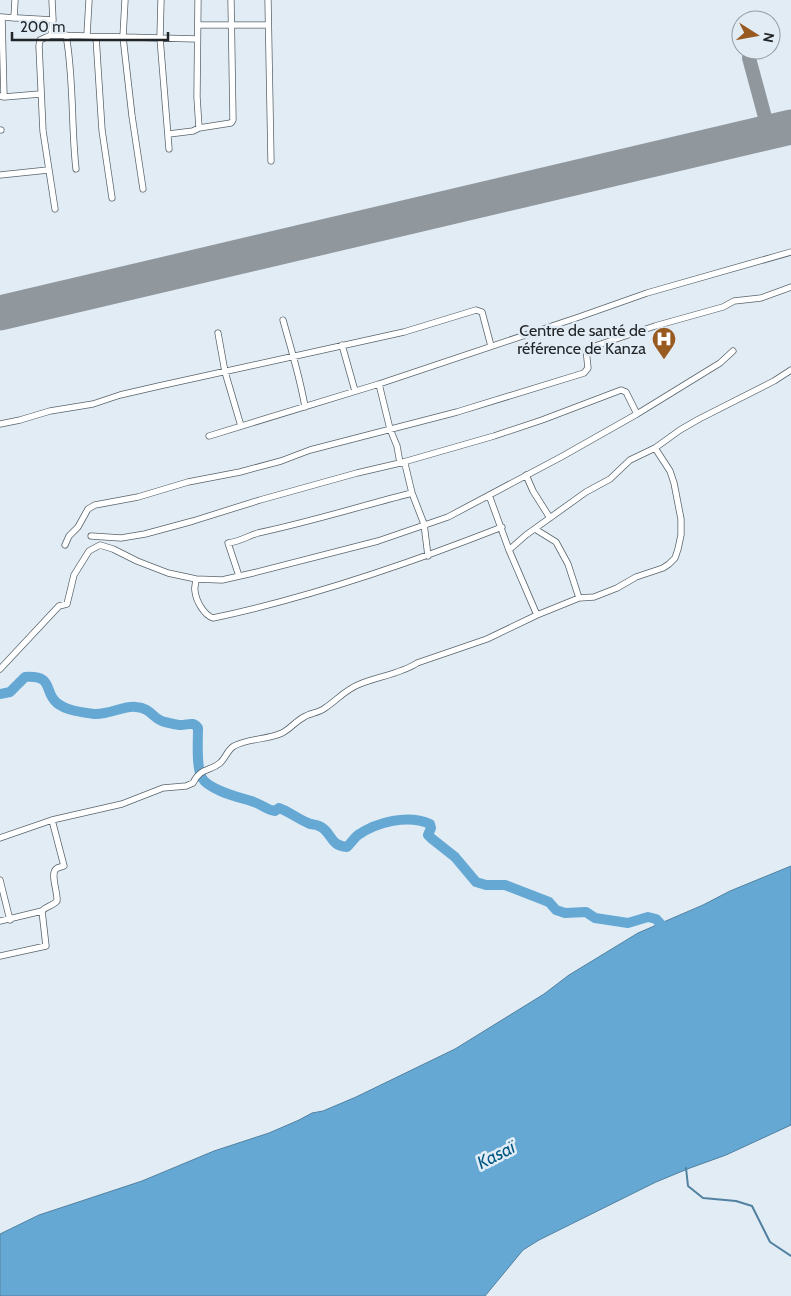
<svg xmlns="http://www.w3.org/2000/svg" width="791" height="1296" viewBox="0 0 791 1296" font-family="Cabin,sans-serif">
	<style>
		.water { fill: #66a8d4; stroke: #5181a0 }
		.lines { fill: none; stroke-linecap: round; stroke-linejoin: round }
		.stream { stroke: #5181a0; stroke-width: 2 }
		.river { stroke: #66a8d4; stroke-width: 10 }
		.taxiway { stroke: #90989e; stroke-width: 14 }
		.runway { stroke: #90989e; stroke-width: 35 }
		.street-casing { stroke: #59646b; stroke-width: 7 }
		.street { stroke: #fff; stroke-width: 5.5 }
		.labels { text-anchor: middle; stroke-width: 5; stroke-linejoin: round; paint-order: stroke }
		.poi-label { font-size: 16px; fill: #212528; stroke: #e1ecf5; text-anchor: end }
		.water-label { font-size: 18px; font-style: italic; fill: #025883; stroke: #e1ecf5 }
	</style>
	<rect width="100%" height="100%" fill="#e1ecf5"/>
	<path class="water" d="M791 866V1125L726 1155 690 1168 656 1182 539 1240 523 1250 485 1296H0V1234L39 1215 142 1181 214 1151 269 1133 299 1120 312 1113 323 1111 356 1097 455 1049 544 994 569 975 638 933 703 905 730 891Z"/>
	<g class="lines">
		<path class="stream" d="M686 1168 688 1186 703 1198 736 1201 752 1206 770 1242 791 1256"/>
		<path class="river" d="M0 694 10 692 25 677C55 675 43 692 57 703 67 711 82 712 94 714 109 715 125 705 136 707 152 708 153 720 165 722 170 723 176 725 181 725 188 725 193 721 198 728 198 741 196 768 202 778 209 790 238 797 251 801 260 803 266 810 275 811L279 808C288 811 298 819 308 823 311 825 316 824 319 826 332 831 329 846 347 847 351 843 354 838 358 835 377 822 408 814 430 824L431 828 428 835 431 838 455 857 476 882 486 885H505L549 902 556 910 565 913 586 912 595 918 628 923 648 917 656 919 668 932"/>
		<path class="taxiway" d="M749 58 769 132"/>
		<path class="runway" d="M0 313 791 127"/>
		<defs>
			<path id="street" d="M52 0 53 20 51 35 40 40 39 46 43 131 55 209
				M125 0 123 37 132 116 143 189
				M161 0 160 38 169 149
				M268 0 271 161
				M0 17 53 20
				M2 17 4 97
				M14 18 15 0
				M198 25H268
				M51 35 197 39
				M66 35C74 79 71 125 76 169
				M87 35 89 0
				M96 37 102 130 112 198
				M0 96 4 97 40 94
				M199 128 231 123 233 120 231 0
				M0 130H1
				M169 134 193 131 199 128 197 97 198 0
				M0 175 48 170
				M283 320C291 349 300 377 305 407
				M218 333 225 372 241 426
				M342 345 355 391
				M379 384 390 429 397 446 400 463 405 464 412 493 424 524 428 556
				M0 424 20 420 50 411 93 404 120 395 159 386 404 332 476 310 482 312 491 346
				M209 436 379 384 579 317 647 293 791 252
				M526 475 533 491 550 518
				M489 495 509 550 537 615
				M535 529 556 542 568 564 579 598
				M91 536 121 538 145 534 193 521 260 500 357 473 400 463 494 436 542 420 621 390 626 392 637 414
				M65 545 69 536 78 527 88 509 95 505 138 497 188 482 240 472 281 461 310 450 457 412 584 373 588 368 586 349 655 326 723 307 734 301 761 298 791 287
				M509 550 526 535 586 492 610 479 630 460 655 448 680 430 699 419 774 381 791 370
				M239 576 228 543C239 542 248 536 258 533 310 522 361 506 412 493
				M196 579C196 583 194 588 195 591 196 601 204 615 213 618 312 597 408 564 502 527
				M0 669 59 606 67 604 74 575 89 551 100 545 113 549 137 561 168 573 196 579 222 580 253 573 378 541 448 517 561 457 637 414 720 363 733 351
				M0 838 52 820 122 804 163 788 186 786 193 783C201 767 209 772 220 763 225 759 228 749 234 746 249 738 267 740 282 733 290 729 296 721 304 717 310 713 319 713 325 708 337 700 346 689 360 684 377 677 403 673 417 663L487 639 537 615 579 598 594 597 617 588 636 577 663 568 669 564 675 558 678 549 681 535V519L674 483 670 471 655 448
				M0 880 10 920
				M0 921 42 911C46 906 53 906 57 901 58 893 50 874 56 869 58 867 61 867 64 866L52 820
				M0 956 46 946 42 911"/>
		</defs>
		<use href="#street" class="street-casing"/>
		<use href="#street" class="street"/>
	</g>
	<defs>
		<symbol id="hospital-pin" viewBox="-11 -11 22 30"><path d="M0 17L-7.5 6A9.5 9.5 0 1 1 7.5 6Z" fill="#985a20" stroke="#e1ecf5"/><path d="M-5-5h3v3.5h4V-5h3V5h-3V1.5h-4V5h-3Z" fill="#fff"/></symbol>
	</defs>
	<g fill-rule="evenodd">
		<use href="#hospital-pin" x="650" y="325" width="28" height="38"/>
	</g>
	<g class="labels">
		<g class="poi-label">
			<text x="646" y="336">Centre de santé de<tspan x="646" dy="18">référence de Kanza</tspan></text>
		</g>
		<g class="water-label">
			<text transform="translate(496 1155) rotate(-27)" y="6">Kasaï</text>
		</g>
	</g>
	<g transform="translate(756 35) rotate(101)"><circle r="24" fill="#e1ecf5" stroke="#949ca3"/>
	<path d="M0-4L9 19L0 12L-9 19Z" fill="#985a20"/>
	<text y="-8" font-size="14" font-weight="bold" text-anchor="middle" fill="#212528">N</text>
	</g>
	<path d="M12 32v8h156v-8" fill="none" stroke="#212528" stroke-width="2.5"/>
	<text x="20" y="32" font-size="15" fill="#212528" stroke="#e1ecf5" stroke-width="4" paint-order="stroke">200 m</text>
</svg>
